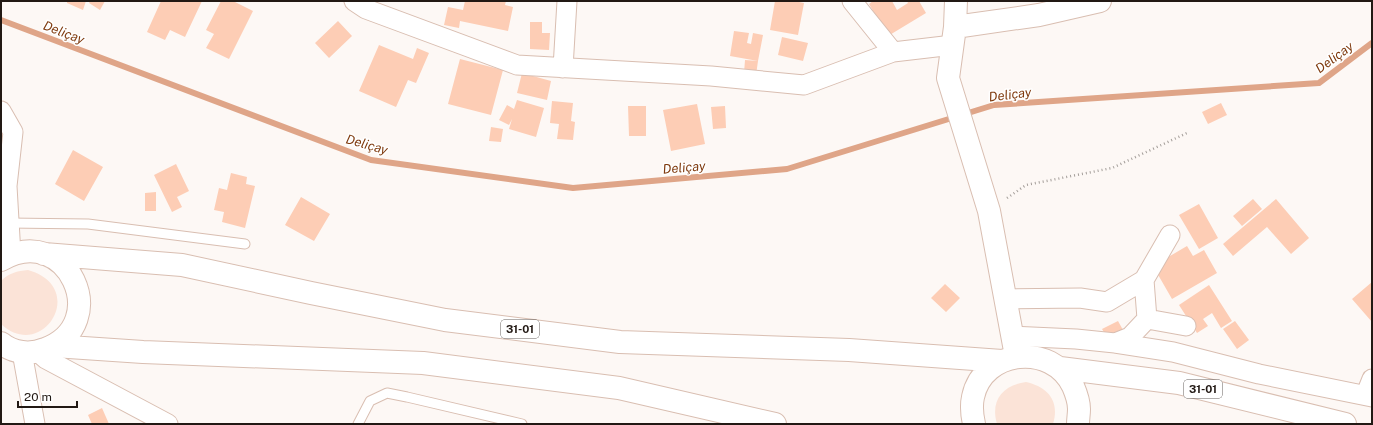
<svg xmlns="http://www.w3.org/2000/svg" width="1373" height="425" viewBox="0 0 1373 425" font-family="'Public Sans',sans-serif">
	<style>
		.green { fill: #fbe3d7 }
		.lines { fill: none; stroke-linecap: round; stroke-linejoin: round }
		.stream { stroke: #dfa588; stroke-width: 6 }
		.building { fill: #fdcdb5 }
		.service-casing { stroke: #d9beb1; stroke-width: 11 }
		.minor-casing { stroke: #d9beb1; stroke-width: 21 }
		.tertiary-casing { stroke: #d9beb1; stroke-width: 24 }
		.trunk-casing { stroke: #d9beb1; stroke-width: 24 }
		.path { stroke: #a49e9a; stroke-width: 2.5; stroke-dasharray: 1 3; stroke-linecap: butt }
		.service { stroke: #fff; stroke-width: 9 }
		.minor { stroke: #fff; stroke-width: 19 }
		.tertiary { stroke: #fff; stroke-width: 22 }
		.trunk { stroke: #fff; stroke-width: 22 }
		.labels { text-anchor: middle; stroke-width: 3; stroke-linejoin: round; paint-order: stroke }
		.shield { fill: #fff; stroke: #645e5a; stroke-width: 1 }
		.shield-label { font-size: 11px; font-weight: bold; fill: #221914 }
		.water-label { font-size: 13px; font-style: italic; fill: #7f3a0e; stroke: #fff }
	</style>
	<rect width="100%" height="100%" fill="#fdf8f5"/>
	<path class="green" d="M28 270C89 287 43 363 1 324V281C9 273 17 271 28 270Z
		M1026 382C1048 387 1060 401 1053 424H997C990 400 1003 385 1026 382Z"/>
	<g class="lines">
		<path class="stream" d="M1 20 371 160 573 188 787 169 994 105 1319 83 1372 43"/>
	</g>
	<path class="building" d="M67 1H86L83 10 67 3Z
		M90 1H105L100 10 89 3Z
		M161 1H202L185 37 170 30 165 40 147 32Z
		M221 1H233L253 11 229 59 206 48 214 34 206 30Z
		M465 1H506L505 5 513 7 508 31 460 21 459 28 444 25 448 7 463 10Z
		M775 1H794L804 3 798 35 770 30Z
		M873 1H892L897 10 908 3 907 1H919L926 13 888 36 869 4Z
		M338 21 352 36 329 58 315 43Z
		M530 22H542V33H550L549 50 530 49Z
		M734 31 749 33 747 43 751 44 753 33 763 35 758 61 730 56Z
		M782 37 808 43 803 61 778 55Z
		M379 45 413 59 417 48 429 53 416 83 408 80 396 107 359 91Z
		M460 59 503 70 491 115 448 104Z
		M745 60 758 61 756 75 744 73Z
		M522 73 551 81 547 100 517 93Z
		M517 100 544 108 536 137 509 129 512 119 509 125 499 120 507 105 514 109Z
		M552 101 573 103 571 121 575 122 573 140 557 139 559 124 550 123Z
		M1221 103 1227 115 1208 124 1202 112Z
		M697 104 705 144 671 151 663 110Z
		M628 106H646V136H629Z
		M725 106 726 128 713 129 711 107Z
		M491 127 503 129 501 142 489 141Z
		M73 150 103 167 84 201 55 184Z
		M176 164 189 191 177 197 182 207 172 212 154 175Z
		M231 173 247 177 246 184 255 186 245 228 222 222 224 212 214 210 219 188 227 190Z
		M156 192V211H145V193Z
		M301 197 330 214 314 241 285 225Z
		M1253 199 1262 209 1242 226 1233 216Z
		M1276 199 1309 238 1291 254 1267 227 1233 256 1223 244Z
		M1199 204 1218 238 1199 249 1179 215Z
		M1187 246 1193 256 1204 250 1217 273 1172 299 1153 266Z
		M1372 282V322L1352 299Z
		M945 284 960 298 946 312 931 298Z
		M1209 285 1232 321 1221 328 1212 313 1203 319 1208 326 1197 333 1179 305Z
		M1118 321 1123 330 1108 339 1102 329Z
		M1235 321 1249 340 1237 349 1223 329Z
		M102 408 109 424H92L88 415Z"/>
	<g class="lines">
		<defs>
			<path id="service" d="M8 223 88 224 245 244
				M358 424 370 401 387 393 407 397 522 424"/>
			<path id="minor" d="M354 1 366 9 517 65 711 76 804 85 893 52 953 45
				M852 1 893 52
				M563 68 567 1
				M1 111 13 132 7 186 11 255
				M1144 280 1147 319 1186 326
				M1006 299 1080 298 1107 302 1144 280 1170 235
				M1013 336 1076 339 1115 343 1130 337 1147 319
				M1115 343 1173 352 1259 374 1372 397
				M22 352 35 424
				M38 352 46 359 168 424
				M1368 389 1372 379"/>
			<path id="tertiary" d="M956 1 955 27 948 78 989 211 1016 356
				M955 27 1039 15 1100 1"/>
			<path id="trunk" d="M44 254 182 265 311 293 445 320 620 342 849 350 1002 361
				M1 260C67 221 114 324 45 349 30 355 13 353 1 343
				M54 346 143 352 423 363 619 388 775 424
				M1060 368 1179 383 1345 424
				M974 424C972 415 971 406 973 397 983 349 1052 342 1073 386 1076 393 1079 401 1079 409 1079 414 1078 419 1078 424"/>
		</defs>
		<use href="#service" class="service-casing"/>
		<use href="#minor" class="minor-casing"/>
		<use href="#tertiary" class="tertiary-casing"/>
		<use href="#trunk" class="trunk-casing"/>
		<path class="path" d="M1007 198 1026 185 1112 168 1187 133"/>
		<use href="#service" class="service"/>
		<use href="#minor" class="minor"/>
		<use href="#tertiary" class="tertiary"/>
		<use href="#trunk" class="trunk"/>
	</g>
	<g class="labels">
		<g class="shield">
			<rect x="501" y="320" width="38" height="18" rx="3"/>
			<rect x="1184" y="380" width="38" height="18" rx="3"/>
		</g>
		<g class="shield-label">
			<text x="520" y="333">31-01</text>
			<text x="1203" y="393">31-01</text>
		</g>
		<g class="water-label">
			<text transform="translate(64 32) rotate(21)" y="5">Deliçay</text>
			<text transform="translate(1334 57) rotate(-36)" y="5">Deliçay</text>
			<text transform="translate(1010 94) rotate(-7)" y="5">Deliçay</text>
			<text transform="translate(367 144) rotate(16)" y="5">Deliçay</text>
			<text transform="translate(684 167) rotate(-5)" y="5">Deliçay</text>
		</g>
	</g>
	<rect width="1373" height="425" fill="none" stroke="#221914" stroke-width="4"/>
	<path d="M18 401v6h59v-6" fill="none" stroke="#221914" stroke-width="2"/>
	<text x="24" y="401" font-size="12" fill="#221914" stroke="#ffffff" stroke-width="3" paint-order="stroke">20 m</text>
</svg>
